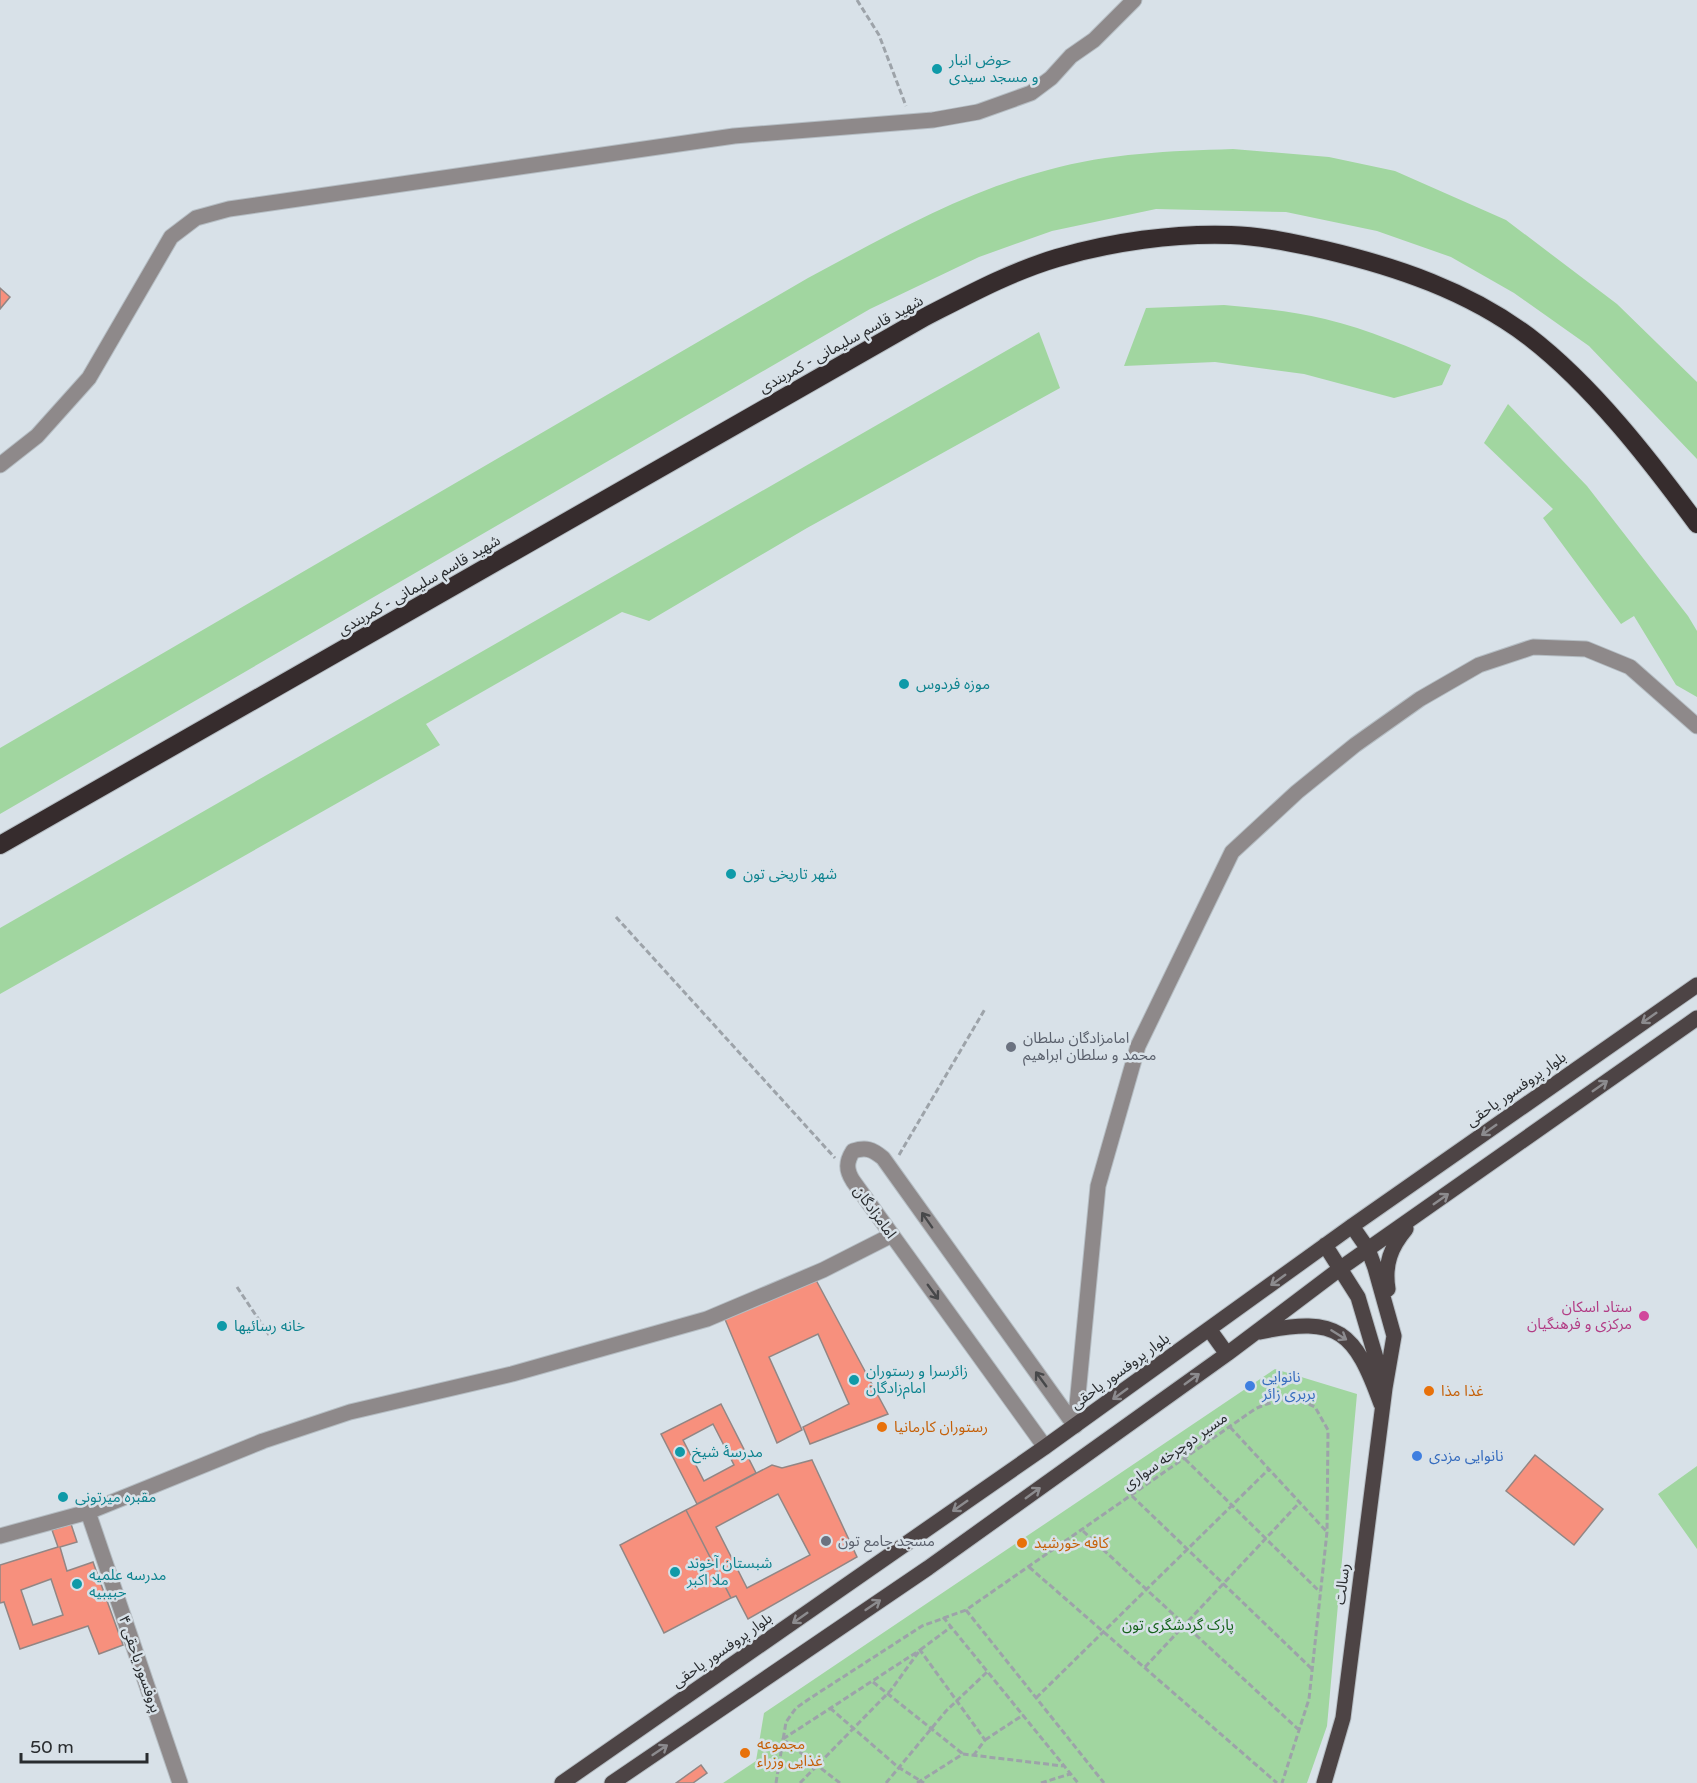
<svg xmlns="http://www.w3.org/2000/svg" width="1697" height="1783" viewBox="0 0 1697 1783" font-family="'Varela Round','Noto Sans Arabic',sans-serif">
	<style>
		.green { fill: #a1d6a0 }
		.building { fill: #f7907d; stroke: #928684; stroke-width: 1.5; fill-rule: evenodd }
		.lines { fill: none; stroke-linecap: round; stroke-linejoin: round }
		.minor-casing { stroke: #b5bdc3; stroke-width: 17 }
		.major-casing { stroke: #b5bdc3; stroke-width: 17 }
		.highway-casing { stroke: #b5bdc3; stroke-width: 20 }
		.path { stroke: #9da3a9; stroke-width: 3; stroke-dasharray: 6 3; stroke-linecap: butt }
		.minor { stroke: #8e898a; stroke-width: 15 }
		.major { stroke: #4d4445; stroke-width: 15 }
		.highway { stroke: #362c2d; stroke-width: 18 }
		.oneway { stroke: #8c8b8e }
		.oneway2 { stroke: #47484a }
		.culture-dot { fill: #0f9aa8; stroke: #d8e1e8; stroke-width: 2 }
		.worship-dot { fill: #6b7280; stroke: #d8e1e8; stroke-width: 2 }
		.hotel-dot { fill: #d1479c; stroke: #d8e1e8; stroke-width: 2 }
		.shop-dot { fill: #3f7fe0; stroke: #d8e1e8; stroke-width: 2 }
		.food-dot { fill: #e8710a; stroke: #d8e1e8; stroke-width: 2 }
		.labels { text-anchor: middle; stroke-width: 5; stroke-linejoin: round; paint-order: stroke }
		.culture-label { font-size: 15px; fill: #0d838f; stroke: #d8e1e8; text-anchor: start }
		.street-label { font-size: 15px; fill: #292c2f; stroke: #d8e1e8 }
		.worship-label { font-size: 15px; fill: #5b616d; stroke: #d8e1e8; text-anchor: start }
		.hotel-label { font-size: 15px; fill: #b23c85; stroke: #d8e1e8; text-anchor: end }
		.shop-label { font-size: 15px; fill: #366cbe; stroke: #d8e1e8; text-anchor: start }
		.food-label { font-size: 15px; fill: #c56008; stroke: #d8e1e8; text-anchor: start }
		.park-label { font-size: 15px; fill: #15621b; stroke: #d8e1e8 }
	</style>
	<rect width="100%" height="100%" fill="#d8e1e8"/>
	<path class="green" d="M1233 149 1329 157 1395 171 1506 220 1617 304 1697 382V459L1589 346 1514 293 1451 257 1377 231 1286 212 1156 209 1052 231 979 257 870 309 0 814V748L808 278C885 237 962 192 1048 170 1109 153 1170 151 1233 149Z
		M1224 305C1258 308 1292 311 1325 319 1368 329 1411 348 1451 365L1442 385 1394 398 1304 374 1215 362 1124 366 1146 308Z
		M1039 332 1060 388 807 528 649 621 622 612 426 724 440 745 0 994V928Z
		M1508 404 1587 486 1688 616 1697 631V697L1676 685 1634 616 1621 624 1543 518 1553 509 1484 443Z
		M1275 1369 1357 1394 1327 1726 1307 1783H723L756 1761 764 1713Z
		M1697 1466V1549L1658 1494Z"/>
	<path class="building" d="M0 288 10 297 0 309Z
		M816 1280 888 1414 810 1444 803 1427 849 1404 818 1334 769 1357 802 1430 777 1443 724 1317Z
		M721 1404 756 1473 697 1504 661 1434ZM713 1424 734 1465 704 1481 683 1440Z
		M1535 1455 1603 1509 1574 1545 1506 1491Z
		M812 1460 857 1557 748 1619 736 1596 731 1598 686 1510 772 1465 782 1468ZM778 1494 810 1555 747 1588 716 1527Z
		M686 1510 731 1598 664 1633 620 1545Z
		M71 1524 77 1542 60 1547 67 1571 93 1562 123 1645 99 1654 88 1626 20 1649 4 1602 0 1603V1565L58 1547 52 1530ZM51 1579 63 1615 33 1625 21 1590Z
		M701 1765 707 1773 693 1783H676Z"/>
	<g class="lines">
		<defs>
			<path id="minor" d="M0 465 37 436 89 378 171 237 196 218 229 209 734 136 933 120 978 112 1031 93 1051 78 1071 56 1094 40 1134 0
				M1075 1426 1098 1186 1138 1046 1232 852 1297 792 1355 745 1420 699 1479 665 1533 647 1586 649 1630 667 1697 726
				M1045 1447 853 1181C846 1170 846 1162 853 1151 866 1147 872 1149 883 1158L1075 1426
				M88 1512 180 1783
				M0 1536 88 1512 263 1441 350 1412 512 1374 707 1319 823 1270 892 1235"/>
			<path id="major" d="M1325 1245 1358 1297 1384 1385
				M1388 1289C1384 1264 1391 1247 1406 1229
				M1209 1329 1227 1354 1235 1348
				M1260 1332C1339 1315 1355 1332 1381 1404
				M562 1783 1045 1447 1352 1226 1697 985
				M612 1783 928 1568 1227 1354 1341 1268 1697 1018
				M1324 1783 1343 1718 1385 1388 1394 1336 1375 1268 1368 1249 1352 1226"/>
			<path id="highway" d="M0 845 925 317C968 295 1010 272 1057 258 1111 242 1174 233 1231 235 1263 236 1295 243 1325 250 1397 267 1468 291 1528 336 1592 385 1650 460 1697 524"/>
		</defs>
		<use href="#minor" class="minor-casing"/>
		<use href="#major" class="major-casing"/>
		<use href="#highway" class="highway-casing"/>
		<path class="path" d="M857 0 879 35 906 106
			M616 917 835 1158
			M899 1155 985 1009
			M237 1287 269 1335
			M1230 1427 1327 1532
			M1185 1459 1320 1592
			M1132 1496 1312 1669
			M1083 1531 1299 1730
			M1029 1567 1277 1783
			M966 1610 1104 1783
			M943 1617 1078 1783
			M1145 1667 1300 1502
			M873 1682 963 1754
			M1036 1698 1269 1469
			M830 1708 898 1767 924 1783
			M985 1740 1023 1715
			M776 1783 786 1722 796 1708 809 1699 922 1626 966 1610 1255 1409C1275 1399 1294 1396 1315 1407L1328 1430 1327 1532 1309 1699 1282 1783
			M800 1783 891 1690 920 1650 951 1627
			M840 1783 783 1739 920 1650 985 1740 973 1756
			M886 1783 946 1711 987 1672
			M917 1783 963 1754 1063 1766
			M1041 1783 1070 1774"/>
		<use href="#minor" class="minor"/>
		<use href="#major" class="major"/>
		<use href="#highway" class="highway"/>
	</g>
	<defs><path id="oneway-shaft" d="M-6 0H5M1.5-3L5.5 0L1.5 3" fill="none" stroke-width="1.6" stroke-linecap="round" stroke-linejoin="round" transform="scale(1.5)"/></defs>
	<g class="oneway">
		<use href="#oneway-shaft" transform="translate(1649 1018) rotate(145)"/>
		<use href="#oneway-shaft" transform="translate(1600 1086) rotate(-35)"/>
		<use href="#oneway-shaft" transform="translate(1489 1130) rotate(145)"/>
		<use href="#oneway-shaft" transform="translate(1441 1199) rotate(-35)"/>
		<use href="#oneway-shaft" transform="translate(1278 1280) rotate(144)"/>
		<use href="#oneway-shaft" transform="translate(1339 1335) rotate(32)"/>
		<use href="#oneway-shaft" transform="translate(1192 1379) rotate(-36)"/>
		<use href="#oneway-shaft" transform="translate(1120 1394) rotate(144)"/>
		<use href="#oneway-shaft" transform="translate(1033 1493) rotate(-36)"/>
		<use href="#oneway-shaft" transform="translate(960 1506) rotate(145)"/>
		<use href="#oneway-shaft" transform="translate(873 1605) rotate(-34)"/>
		<use href="#oneway-shaft" transform="translate(800 1618) rotate(145)"/>
		<use href="#oneway-shaft" transform="translate(660 1750) rotate(-34)"/>
	</g>
	<g class="oneway2">
		<use href="#oneway-shaft" transform="translate(927 1220) rotate(-125)"/>
		<use href="#oneway-shaft" transform="translate(933 1292) rotate(54)"/>
		<use href="#oneway-shaft" transform="translate(1041 1379) rotate(-126)"/>
	</g>
	<g class="culture-dot">
		<circle cx="937" cy="69" r="6"/>
		<circle cx="904" cy="684" r="6"/>
		<circle cx="731" cy="874" r="6"/>
		<circle cx="222" cy="1326" r="6"/>
		<circle cx="854" cy="1380" r="6"/>
		<circle cx="680" cy="1452" r="6"/>
		<circle cx="63" cy="1497" r="6"/>
		<circle cx="675" cy="1572" r="6"/>
		<circle cx="77" cy="1584" r="6"/>
	</g>
	<g class="worship-dot">
		<circle cx="1011" cy="1047" r="6"/>
		<circle cx="826" cy="1541" r="6"/>
	</g>
	<circle class="hotel-dot" cx="1644" cy="1316" r="6"/>
	<g class="shop-dot">
		<circle cx="1250" cy="1386" r="6"/>
		<circle cx="1417" cy="1456" r="6"/>
	</g>
	<g class="food-dot">
		<circle cx="1429" cy="1391" r="6"/>
		<circle cx="882" cy="1427" r="6"/>
		<circle cx="1022" cy="1543" r="6"/>
		<circle cx="745" cy="1753" r="6"/>
	</g>
	<g class="labels">
		<g class="culture-label">
			<text x="949" y="65">حوض انبار<tspan x="949" dy="17">و مسجد سیدی</tspan></text>
			<text x="916" y="689">موزه فردوس</text>
			<text x="743" y="879">شهر تاریخی تون</text>
			<text x="234" y="1331">خانه رسائیها</text>
			<text x="866" y="1376">زائرسرا و رستوران<tspan x="866" dy="17">امام‌زادگان</tspan></text>
			<text x="692" y="1457">مدرسهٔ شیخ</text>
			<text x="75" y="1502">مقبره میرتونی</text>
			<text x="687" y="1568">شبستان آخوند<tspan x="687" dy="17">ملا اکبر</tspan></text>
			<text x="89" y="1580">مدرسه علمیه<tspan x="89" dy="17">حبیبیه</tspan></text>
		</g>
		<g class="street-label">
			<text transform="translate(841 344) rotate(-29)" y="5">شهید قاسم سلیمانی - کمربندی</text>
			<text transform="translate(419 585) rotate(-30)" y="5">شهید قاسم سلیمانی - کمربندی</text>
			<text transform="translate(1516 1089) rotate(-35)" y="5">بلوار پروفسور یاحقی</text>
			<text transform="translate(875 1212) rotate(54)" y="5">امامزادگان</text>
			<text transform="translate(1120 1371) rotate(-36)" y="5">بلوار پروفسور یاحقی</text>
			<text transform="translate(1175 1451) rotate(-35)" y="5">مسیر دوچرخه سواری</text>
			<text transform="translate(1342 1584) rotate(-83)" y="5">رسالت</text>
			<text transform="translate(722 1650) rotate(-35)" y="5">بلوار پروفسور یاحقی</text>
			<text transform="translate(140 1664) rotate(71)" y="5">پروفسور یاحقی ۴</text>
		</g>
		<g class="worship-label">
			<text x="1023" y="1043">امامزادگان سلطان<tspan x="1023" dy="17">محمد و سلطان ابراهیم</tspan></text>
			<text x="838" y="1546">مسجد جامع تون</text>
		</g>
		<g class="hotel-label">
			<text x="1632" y="1312">ستاد اسکان<tspan x="1632" dy="17">مرکزی و فرهنگیان</tspan></text>
		</g>
		<g class="shop-label">
			<text x="1262" y="1382">نانوایی<tspan x="1262" dy="17">بربری زائر</tspan></text>
			<text x="1429" y="1461">نانوایی مزدی</text>
		</g>
		<g class="food-label">
			<text x="1441" y="1396">غذا مذا</text>
			<text x="894" y="1432">رستوران کارمانیا</text>
			<text x="1034" y="1548">کافه خورشید</text>
			<text x="757" y="1749">مجموعه<tspan x="757" dy="17">غذایی وزراء</tspan></text>
		</g>
		<g class="park-label">
			<text x="1178" y="1630">پارک گردشگری تون</text>
		</g>
	</g>
	<path d="M21 1753v9h126v-9" fill="none" stroke="#292c2f" stroke-width="3"/>
	<text x="30" y="1753" font-size="18" fill="#292c2f" stroke="#d8e1e8" stroke-width="4.5" paint-order="stroke">50 m</text>
</svg>
